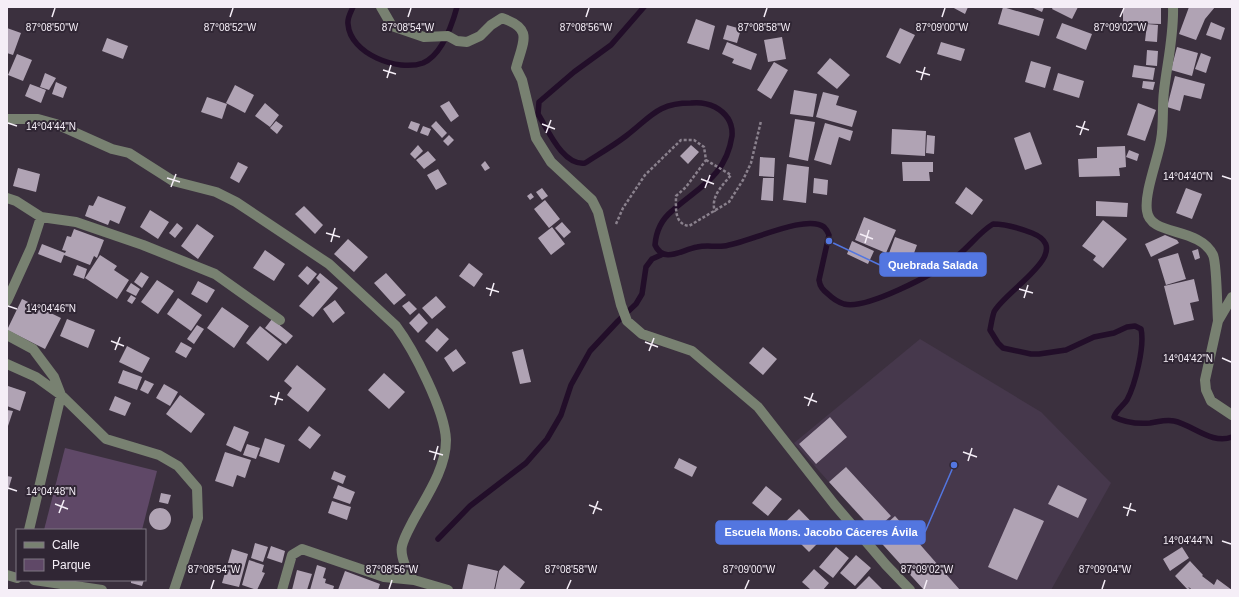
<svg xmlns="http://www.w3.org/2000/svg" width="1239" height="597" viewBox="0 0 1239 597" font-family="Arial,sans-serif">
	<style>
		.built { fill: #46384c }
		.green { fill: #5f4867 }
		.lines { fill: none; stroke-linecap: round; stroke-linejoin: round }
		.stream { stroke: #220e29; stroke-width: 5.5 }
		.building { fill: #b0a3b4 }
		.path { stroke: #8a818d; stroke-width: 2.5; stroke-dasharray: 3 2; stroke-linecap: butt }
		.minor { stroke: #788171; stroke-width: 10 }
		.ticks { fill: none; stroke: #f5eef7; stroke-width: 1.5 }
		.ticks-label { font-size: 10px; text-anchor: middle; fill: #f5eef7; stroke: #302634; stroke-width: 4; stroke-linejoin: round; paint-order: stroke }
		.leader { fill: none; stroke: #5376e0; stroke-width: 1.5 }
		.callout-dot { fill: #5376e0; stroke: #302634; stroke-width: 1.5 }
		.callout { fill: #5376e0; stroke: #5376e0; stroke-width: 1.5 }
		.callout-label { font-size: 11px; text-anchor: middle; font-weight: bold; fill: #fff }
	</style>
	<rect width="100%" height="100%" fill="#3b303e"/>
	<path class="built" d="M920 339 1041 412 1111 483 1051 590H926L794 443Z"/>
	<path class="green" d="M65 448 157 471 142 530H44Z"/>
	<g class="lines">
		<path class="stream" d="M353 7C351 12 347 18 348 24 350 54 398 72 423 63 442 55 452 25 457 7
			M644 7 611 45 574 72 539 102 538 114C548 130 563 166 585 163 599 154 613 146 626 136 651 117 657 103 691 103 699 102 707 103 715 107 726 113 733 123 732 136 726 176 699 187 672 211 661 220 656 232 655 245 664 264 681 250 697 247 706 245 714 247 724 246 746 244 806 213 824 227 826 229 828 232 829 235L819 280C820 287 823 290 828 294 832 298 838 302 844 304 866 310 934 274 952 260 967 250 978 233 993 224 1007 224 1019 228 1032 233 1077 251 1004 291 994 312 992 318 991 325 990 330L998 343 1003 348 1031 354H1039L1066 350 1094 337 1114 333 1127 327 1135 326 1141 329C1145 346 1135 385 1127 400 1123 406 1116 410 1114 417 1124 422 1138 424 1150 423 1158 422 1166 419 1174 421 1193 425 1212 445 1232 437
			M438 539 470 506 526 463 547 439 561 415 571 385 590 351 618 321 636 304 642 294 646 267 652 259 661 255"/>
	</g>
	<path class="building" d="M952 7H968L965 14Z
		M1003 7 1044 19 1039 36 998 24Z
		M1031 7H1044L1042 12Z
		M1053 7H1078L1072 19 1052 9Z
		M1123 7H1161V24L1123 23Z
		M1189 7H1215L1205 19 1196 40 1179 34Z
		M696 19 715 26 709 50 687 43Z
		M1211 22 1225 28 1221 40 1206 35Z
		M1062 23 1092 34 1086 50 1056 38Z
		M1147 24 1158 25 1157 42 1145 41Z
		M727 25 741 29 737 43 723 39Z
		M7 28 21 33 13 55 7 53Z
		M900 28 915 35 900 64 886 57Z
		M782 37 786 59 768 62 764 40Z
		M107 38 128 46 123 59 102 51Z
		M727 42 757 54 751 70 732 63 734 59 722 54Z
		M941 42 965 49 961 61 937 54Z
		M1177 47 1198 53 1192 76 1171 70Z
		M1147 50 1158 51 1157 66 1146 65Z
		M1201 53 1211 57 1206 73 1195 69Z
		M17 54 32 60 23 81 8 75Z
		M830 58 850 75 837 89 817 73Z
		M1031 61 1051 67 1045 88 1025 82Z
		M774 62 788 70 771 99 757 90Z
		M1134 65 1155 68 1153 80 1132 77Z
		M45 73 56 78 49 90 40 87Z
		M1058 73 1084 81 1079 98 1053 90Z
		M1175 76 1205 84 1201 99 1184 95 1180 111 1167 107Z
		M1143 81 1155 82 1153 90 1142 88Z
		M56 82 67 87 63 98 52 94Z
		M30 84 46 90 41 103 25 96Z
		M235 85 254 95 245 113 226 103Z
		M794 90 817 94 813 117 790 114Z
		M823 92 839 96 836 105 857 111 852 127 816 117Z
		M207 97 227 104 222 119 201 112Z
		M449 101 459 116 451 122 440 106Z
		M265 103 279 115 270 127 255 116Z
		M1138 103 1156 110 1145 141 1127 135Z
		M795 119 815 122 808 161 789 157Z
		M276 121 283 126 277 134 270 128Z
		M411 121 420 124 417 132 408 128Z
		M436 121 447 133 442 138 431 126Z
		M825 123 853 131 850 141 839 137 831 165 814 160Z
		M423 126 431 129 428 136 420 133Z
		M892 129 926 131 925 156 891 154Z
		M1030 132 1042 164 1025 170 1014 138Z
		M449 135 454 140 448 146 443 141Z
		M927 135 935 136 934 154 926 153Z
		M418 145 423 151 415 159 410 154Z
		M691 145 699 152 688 164 680 156Z
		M1125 146 1126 167 1119 168 1120 176 1079 177 1078 159 1097 158V147Z
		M1129 150 1139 154 1137 161 1126 157Z
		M428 151 436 160 424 169 416 160Z
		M760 157 775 158 774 177 759 176Z
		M485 161 490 168 485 171 481 165Z
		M238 162 248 167 239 183 230 178Z
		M902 162H933V172H929L930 181H903Z
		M787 164 809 167 806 203 783 200Z
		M18 168 40 174 36 192 13 186Z
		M438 169 447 184 436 190 427 175Z
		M763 178H774L773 201 761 200Z
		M814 178 828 180 827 195 813 193Z
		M966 187 983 200 972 215 955 203Z
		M542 188 548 196 542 200 536 192Z
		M1186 188 1202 194 1192 219 1176 213Z
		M531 193 534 197 530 200 527 196Z
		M98 196 126 207 119 224 110 220 108 225 85 216 89 205 93 206Z
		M545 200 560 219 549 228 534 209Z
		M1096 201 1128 203 1127 217 1096 216Z
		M304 206 323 225 315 234 295 214Z
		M150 210 169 222 158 239 140 227Z
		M864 217 896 230 886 253 855 240Z
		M1103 220 1127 239 1103 268 1093 260 1096 256 1082 246Z
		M562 222 571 232 564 238 555 228Z
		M177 223 183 228 175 238 169 233Z
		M197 224 214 236 198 259 181 246Z
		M552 227 565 244 551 255 538 238Z
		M74 229 104 240 97 258 94 256 90 265 64 255 61 263 38 254 42 244 65 253 66 251 62 250 67 236 71 237Z
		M1165 235 1177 240 1179 243 1151 257 1145 244Z
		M895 237 917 245 910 264 888 256Z
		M348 239 368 257 354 272 334 254Z
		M852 241 874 251 868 264 847 254Z
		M1198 249 1200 258 1195 260 1192 251Z
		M265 250 285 264 274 281 253 268Z
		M1178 253 1186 279 1166 285 1158 259Z
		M100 255 117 266 114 270 129 280 117 299 85 278Z
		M469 263 483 274 474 287 459 276Z
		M77 265 87 269 84 279 73 275Z
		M307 266 317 274 308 285 298 276Z
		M141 272 149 277 142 288 134 282Z
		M320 273 338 288 313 317 299 306 320 282 316 278Z
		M386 273 406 295 394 305 374 283Z
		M1194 279 1199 301 1190 303 1194 320 1174 325 1164 286Z
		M157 280 174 291 158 314 141 302Z
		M198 281 215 290 207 303 191 294Z
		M131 283 140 289 136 296 126 291Z
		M131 295 136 298 132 304 127 301Z
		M436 296 446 307 432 319 422 308Z
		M178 298 202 315 191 331 167 314Z
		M22 299 61 318 45 349 7 330Z
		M335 300 345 313 333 323 323 309Z
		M409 301 417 309 410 315 402 306Z
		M222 307 249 326 234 348 207 328Z
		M419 313 428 323 418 333 409 323Z
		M67 319 95 330 88 348 60 336Z
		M272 319 293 336 286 344 265 328Z
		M197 325 204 329 194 344 187 339Z
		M260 326 282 344 268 361 246 343Z
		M437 328 449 339 437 352 425 341Z
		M181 342 192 348 186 358 175 352Z
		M127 346 150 358 142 373 119 362Z
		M763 347 777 359 763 375 749 363Z
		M456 349 466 363 453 372 444 358Z
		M523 349 531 382 520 384 512 352Z
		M297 365 326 389 308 412 287 395 292 388 284 381Z
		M123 370 142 377 137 390 118 383Z
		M384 373 405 392 389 409 368 390Z
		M145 380 154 384 148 394 140 390Z
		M164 384 178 392 170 406 156 398Z
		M8 386 26 392 20 411 7 406Z
		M180 395 205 414 191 433 166 414Z
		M115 396 131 403 125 416 109 410Z
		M7 410 13 411 7 429Z
		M830 417 847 437 816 464 799 444Z
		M234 426 249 432 241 452 226 445Z
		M309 426 321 435 310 449 298 440Z
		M265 438 285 445 279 463 259 456Z
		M247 444 260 448 256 459 243 455Z
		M225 452 251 460 245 478 237 475 233 487 215 481Z
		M679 458 697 467 692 477 674 468Z
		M846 467 891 516 874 531 829 482Z
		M334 471 346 476 343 484 331 479Z
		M7 476 12 477 7 494Z
		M338 485 355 492 350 504 333 498Z
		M1058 485 1087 499 1078 518 1048 504Z
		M766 486 782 499 768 516 752 503Z
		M161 493 171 495 168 504 159 502Z
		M332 501 351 507 347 520 328 513Z
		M149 519a11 11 0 1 1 22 0a11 11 0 1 1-22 0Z
		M1014 508 1044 521 1017 580 988 567Z
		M799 509 825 536 809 552 782 525Z
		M895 516 960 590H924L874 535Z
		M255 543 268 547 263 562 251 558Z
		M271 546 285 551 282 563 267 558Z
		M836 547 849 558 833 578 819 567Z
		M1182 547 1189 558 1170 571 1163 559Z
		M232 549 248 554 239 587 222 583Z
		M856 555 871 568 855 586 840 573Z
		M249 560 264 565 262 572 265 573 257 590 242 585Z
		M1190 561 1203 575 1202 576 1214 585 1217 579 1232 590H1192L1190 588 1197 581 1190 588 1188 587 1191 590H1188L1175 576Z
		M468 564 498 571 494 590H462Z
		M317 565 326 568 323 578 326 579 325 583 334 586 333 590H310Z
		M504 565 525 582 519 590H495L499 571Z
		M814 569 829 583 823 590H811L802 582Z
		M297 570 312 574 307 590H292Z
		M345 571 380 584 378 590H338Z
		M869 576 883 590H855Z
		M131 580H144L142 586 131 583Z"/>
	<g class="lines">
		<path class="path" d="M706 160 731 175C722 186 710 197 715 212
			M616 224 623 208 645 175 681 140H694L704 147 706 160 686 187 676 196C676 208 674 224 689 226L729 202 743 180 751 163 761 121"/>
		<path class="minor" d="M381 7 392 26 424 37 448 36 457 41 467 42 480 36 491 25 502 18C534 29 523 41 516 68L522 80 536 138 551 162 592 200 598 212 621 305 627 321 642 334 692 351 758 407 834 504 886 565 910 590
			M1173 7C1174 35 1167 64 1164 91 1162 107 1164 124 1161 140 1158 159 1144 193 1147 211 1150 237 1199 226 1213 255 1217 264 1217 308 1218 321
			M7 119H38L56 124 112 149 129 153 173 181 216 192 236 202 329 264 396 326C414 350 445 411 446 440 446 469 426 497 413 521 409 529 404 537 402 546 400 555 407 574 414 580L448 590
			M7 198 16 201 41 217 76 222 143 245 215 274 280 320
			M1232 297 1218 321 1205 380 1206 390 1211 401 1232 415
			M7 301 31 248 41 217
			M7 335 33 349 54 377 61 395 29 530
			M7 364 36 377 61 395 106 439 159 455 178 466 197 488 198 518 174 590
			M7 575 17 578
			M34 580 102 590
			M282 590 292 555 302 549 384 577 414 580"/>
	</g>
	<path class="ticks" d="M52 17 55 8M230 17 233 8M408 17 411 8M586 17 589 8M764 17 767 8M942 17 945 8M1120 17 1124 8M383 70 396 74M916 71 930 75M387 78 391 65M921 80 925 67M8 123 17 126M542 124 555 129M1076 126 1089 130M546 133 551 120M1080 135 1085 121M1222 176 1231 179M167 178 180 182M701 179 714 184M171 187 176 174M705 188 710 175M326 233 340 237M860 234 873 239M331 242 335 228M865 243 869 230M486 288 499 292M1019 289 1033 293M490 296 494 283M1024 298 1028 285M8 306 17 309M111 341 124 346M645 342 658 347M115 350 120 337M649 351 654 338M1222 358 1231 362M270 396 283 400M804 397 817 402M275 405 279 392M808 406 813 393M429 451 443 455M963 452 977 457M434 460 438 446M968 461 972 448M8 488 17 491M55 504 68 509M589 505 602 510M1123 507 1136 511M59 513 64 500M593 514 598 501M1127 516 1131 503M1222 541 1231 544M211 589 214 580M389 589 392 580M567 589 571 580M745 589 749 580M924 589 927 580M1102 589 1105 580"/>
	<g class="ticks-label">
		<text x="230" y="31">87°08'52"W</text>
		<text x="408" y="31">87°08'54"W</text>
		<text x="586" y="31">87°08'56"W</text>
		<text x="942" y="31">87°09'00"W</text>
		<text x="52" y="31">87°08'50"W</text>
		<text x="764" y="31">87°08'58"W</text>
		<text x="1120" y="31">87°09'02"W</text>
		<text x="51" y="130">14°04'44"N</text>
		<text x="1188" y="180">14°04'40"N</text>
		<text x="51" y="312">14°04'46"N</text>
		<text x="1188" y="362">14°04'42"N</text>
		<text x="51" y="495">14°04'48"N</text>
		<text x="1188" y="544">14°04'44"N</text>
		<text x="214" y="573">87°08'54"W</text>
		<text x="392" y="573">87°08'56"W</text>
		<text x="571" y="573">87°08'58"W</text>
		<text x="749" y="573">87°09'00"W</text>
		<text x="927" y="573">87°09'02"W</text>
		<text x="1105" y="573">87°09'04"W</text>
	</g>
	<path class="leader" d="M829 241L880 265M954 465L925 532"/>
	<g class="callout-dot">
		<circle cx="829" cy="241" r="4"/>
		<circle cx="954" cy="465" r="4"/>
	</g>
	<g class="callout">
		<rect x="880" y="253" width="106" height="23" rx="4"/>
		<rect x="716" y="521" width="209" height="23" rx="4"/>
	</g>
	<g class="callout-label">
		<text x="933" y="269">Quebrada Salada</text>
		<text x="821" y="536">Escuela Mons. Jacobo Cáceres Ávila</text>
	</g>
	<rect width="1239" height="597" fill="none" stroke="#f5eef7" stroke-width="16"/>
	<rect x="16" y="529" width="130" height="52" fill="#302634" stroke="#7f7682"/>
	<rect x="24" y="542" width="20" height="6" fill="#788171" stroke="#7f7682"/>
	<text x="52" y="549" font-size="12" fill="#f5eef7">Calle</text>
	<rect x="24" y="559" width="20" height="12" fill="#5f4867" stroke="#7f7682"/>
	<text x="52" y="569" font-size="12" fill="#f5eef7">Parque</text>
</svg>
